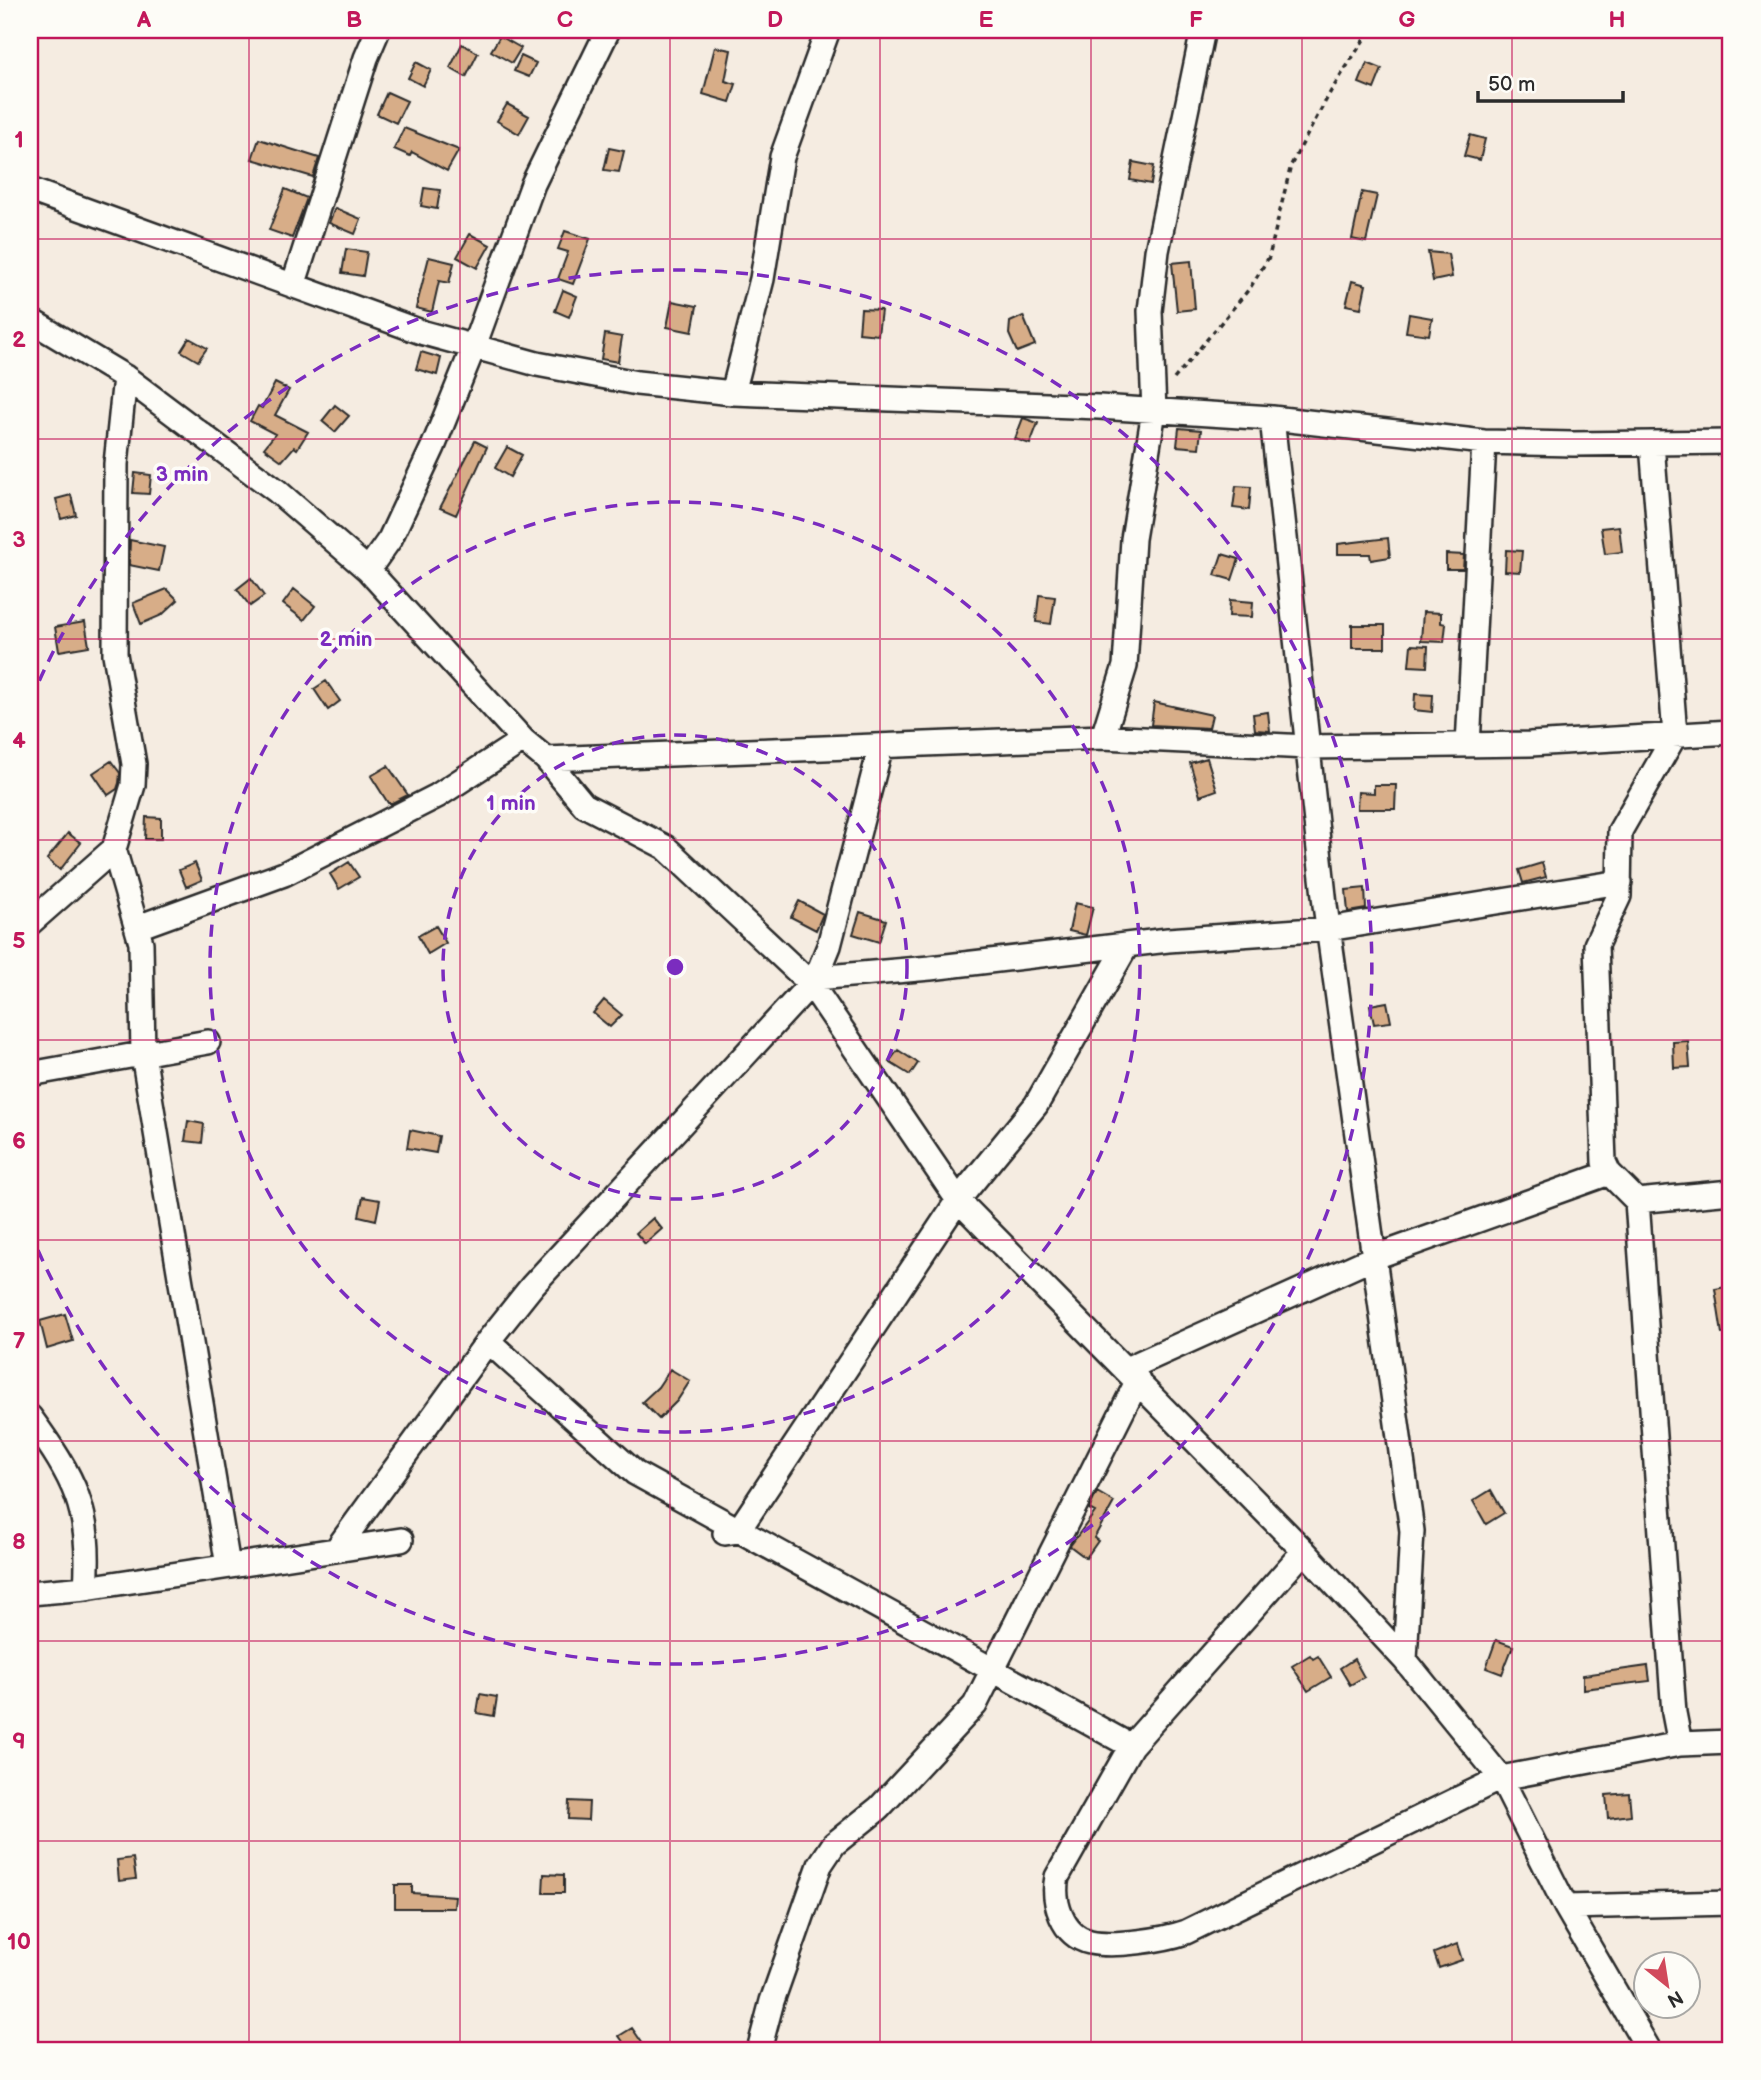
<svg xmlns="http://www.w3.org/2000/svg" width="1761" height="2080" viewBox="0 0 1761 2080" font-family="'Balsamiq Sans',sans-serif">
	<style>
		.building { fill: #d7ad88; stroke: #2b2b2b; stroke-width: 2 }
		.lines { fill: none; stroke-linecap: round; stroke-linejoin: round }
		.street-casing { stroke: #2b2b2b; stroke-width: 28 }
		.path { stroke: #2b2b2b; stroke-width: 3.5; stroke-dasharray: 5 5; stroke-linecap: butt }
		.street { stroke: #fdfcf7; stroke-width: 23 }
		.grid { fill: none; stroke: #c2185b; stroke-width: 2; stroke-opacity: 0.55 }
		.ring { fill: none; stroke: #7b2cbf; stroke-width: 3.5; stroke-dasharray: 12 9 }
		.centre { fill: #7b2cbf; stroke: #fdfcf7; stroke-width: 3.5 }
		.ring-label { font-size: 21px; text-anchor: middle; font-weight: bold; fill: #7b2cbf; stroke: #fdfcf7; stroke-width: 7; stroke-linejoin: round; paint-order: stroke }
		.neatline { fill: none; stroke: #c2185b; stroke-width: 2.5 }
		.grid-label { font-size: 23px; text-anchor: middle; font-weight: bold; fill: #c2185b }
	</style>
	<rect width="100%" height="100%" fill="#f5ece1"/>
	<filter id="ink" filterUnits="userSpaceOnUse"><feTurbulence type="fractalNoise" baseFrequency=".0143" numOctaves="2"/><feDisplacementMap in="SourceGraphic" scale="14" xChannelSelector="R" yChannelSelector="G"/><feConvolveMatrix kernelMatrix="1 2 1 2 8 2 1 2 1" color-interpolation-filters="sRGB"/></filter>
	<g filter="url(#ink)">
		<path class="building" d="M500 36 521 48 512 63 491 51Z
			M462 44 478 53 466 77 450 68Z
			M715 47 731 50 725 81 736 84 730 102 703 94Z
			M521 56 536 63 529 77 514 71Z
			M416 62 431 70 423 86 408 78Z
			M1367 63 1382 69 1374 89 1359 83Z
			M387 92 407 101 396 123 377 114Z
			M507 104 529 116 519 134 497 121Z
			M404 128 459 150 447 171 412 152 410 156 394 149Z
			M1470 135 1485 139 1480 160 1464 156Z
			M259 139 319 158 313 177 252 159Z
			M609 148 624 151 619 172 604 170Z
			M1133 162 1154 166 1151 184 1130 180Z
			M424 188 440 190 437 209 421 206Z
			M285 189 307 198 292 238 269 230Z
			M1362 192 1377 195 1366 242 1352 239Z
			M335 208 361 219 355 234 329 223Z
			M565 231 590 239 573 284 558 279 568 252 558 249Z
			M470 234 490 245 477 268 457 257Z
			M346 249 367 252 363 276 342 273Z
			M1428 252 1448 254 1452 277 1433 281Z
			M429 257 454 263 449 283 439 281 432 312 416 308Z
			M1191 261 1195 309 1177 311 1172 263Z
			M1352 281 1366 285 1361 308 1346 305Z
			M563 290 577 296 569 317 555 311Z
			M672 301 697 306 692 332 667 327Z
			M861 309 881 310 878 335 859 333Z
			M1409 314 1432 318 1429 335 1406 332Z
			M1023 316 1035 345 1017 352 1009 334 1010 322Z
			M605 334 622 337 618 362 601 359Z
			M189 338 207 348 198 361 181 351Z
			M421 352 441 358 437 375 416 369Z
			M275 383 289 390 275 415 308 432 297 449 294 447 282 461 264 448 275 434 250 421 258 406 262 408Z
			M335 405 349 416 335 432 322 421Z
			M1023 418 1038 423 1030 444 1015 439Z
			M1179 428 1201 430 1199 448 1177 446Z
			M475 441 487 447 456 515 440 508Z
			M507 447 522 455 510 477 495 468Z
			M135 473 151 475 149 494 133 493Z
			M1236 486 1251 487 1249 510 1233 508Z
			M71 495 76 515 61 519 56 499Z
			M1619 526 1622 552 1605 554 1601 528Z
			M1388 538 1390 557 1371 560 1370 554H1338V544Z
			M130 540 164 547 159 571 129 565Z
			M1506 550 1522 551 1520 572 1505 571Z
			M1222 554 1239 559 1232 580 1215 575Z
			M1446 554 1464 555 1463 569H1446Z
			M251 578 264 596 250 606 237 589Z
			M167 589 178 600 162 615 141 624 133 603Z
			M294 589 315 606 304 620 283 604Z
			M1039 595 1055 597 1051 624 1036 622Z
			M1230 600 1253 602 1252 617 1229 616Z
			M1423 612 1441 613V623L1446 624 1444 642 1421 641Z
			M85 622 89 646 59 651 55 627Z
			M1352 625H1385V648H1352Z
			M1411 645 1428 646 1427 667 1409 666Z
			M326 681 340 701 328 710 314 689Z
			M1415 694 1433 695 1432 712 1414 710Z
			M1154 702 1212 715 1209 728 1151 725Z
			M1268 712 1270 731 1255 730 1253 714Z
			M1207 758 1217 790 1200 796 1190 763Z
			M111 761 120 773 119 783 117 789 108 795 93 773Z
			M388 766 408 795 392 803H388L371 776Z
			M1374 785H1396L1395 809H1357L1358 792 1374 793Z
			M146 817 161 818V839H145Z
			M68 833 81 843 60 870 47 859Z
			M349 862 359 877 339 889 330 874Z
			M195 863 202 880 186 887 179 870Z
			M1542 863 1546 877 1523 883 1519 870Z
			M1365 888 1366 909 1348 912 1346 890Z
			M799 901 823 914 816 930 791 917Z
			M1075 903 1093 907 1086 935 1069 931Z
			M860 912 886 920 879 942 853 934Z
			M436 926 446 943 428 954 418 936Z
			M604 1000 622 1015 610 1027 593 1013Z
			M1387 1002 1391 1022 1374 1024 1370 1005Z
			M1688 1041 1690 1067 1674 1068 1673 1042Z
			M898 1050 918 1063 910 1075 889 1062Z
			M188 1121 204 1124 202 1143 185 1141Z
			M410 1130 439 1136 436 1153 407 1148Z
			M363 1197 380 1200 376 1220 359 1216Z
			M653 1218 662 1229 645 1244 636 1233Z
			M1731 1286V1333L1722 1334 1715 1289Z
			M65 1314 73 1341 47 1349 40 1321Z
			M670 1369 690 1381 677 1401 659 1419 642 1402 658 1387Z
			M1491 1490 1504 1513 1486 1524 1473 1501Z
			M1097 1492 1114 1502 1094 1538 1098 1541 1086 1558 1070 1546 1095 1512 1089 1509Z
			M1496 1640 1513 1646 1502 1674 1486 1668Z
			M1310 1655 1313 1659 1318 1656 1331 1677 1308 1691 1292 1666Z
			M1354 1659 1364 1677 1350 1685 1340 1668Z
			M1648 1666 1650 1681 1583 1689V1675Z
			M480 1694 497 1697 494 1716 477 1713Z
			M1629 1793 1631 1815 1608 1818 1606 1795Z
			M569 1801 589 1802 588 1820 568 1819Z
			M133 1858 136 1879 119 1881 117 1860Z
			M544 1874 564 1875V1893H543Z
			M395 1885H412V1893L455 1896 454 1908H395Z
			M1457 1944 1462 1960 1439 1968 1434 1953Z
			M632 2028 647 2050H629L619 2036Z"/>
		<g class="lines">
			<defs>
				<path id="street" d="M30 190 424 333 537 364 637 383 733 393 1099 407 1272 418 1484 442 1573 444 1731 442
					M293 286 366 58 378 30
					M30 320 125 377 277 491 368 570 523 740 546 759 584 805 665 847 811 984 958 1200 1304 1551 1405 1660 1501 1778 1566 1907 1649 2050
					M733 393 762 279 782 157 828 30
					M1272 418 1325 905 1412 1531 1405 1660
					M1652 444 1675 735 1620 831 1619 896 1596 945 1604 1162 1609 1173 1637 1201 1674 1713 1680 1744
					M368 570 390 539 433 447 474 346 533 184 608 30
					M1103 737 1125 666 1133 539 1154 411 1150 311 1157 251 1203 30
					M1468 745 1484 442
					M546 759 1103 737 1307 747 1530 744 1731 732
					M114 849 141 943 143 1054 228 1566
					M30 923 114 849 133 785 134 764 115 654 116 464 125 377
					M138 927 284 874 437 796 523 740
					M816 978 930 968 1168 940 1328 929 1620 882
					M30 1074 208 1042
					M1637 1201 1731 1192
					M488 1341 635 1473 1131 1746
					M1126 1369 1375 1257 1609 1173
					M30 1417C75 1479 92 1510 86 1588
					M725 1533 738 1531 958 1200 1036 1105 1127 945
					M336 1550 488 1341 532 1286 816 978 829 946 881 746
					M1304 1551 1131 1746 1057 1877C1052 1901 1062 1936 1090 1942 1114 1947 1163 1940 1186 1932L1501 1778 1680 1744 1731 1742
					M30 1593 86 1588 401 1540
					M1566 1907 1731 1903
					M759 2050 772 2001 820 1865 834 1844 879 1808 975 1705 1138 1380"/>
			</defs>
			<use href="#street" class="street-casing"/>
			<path class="path" d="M1174 379 1250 288 1269 257 1291 165 1331 91 1370 30"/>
			<use href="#street" class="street"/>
		</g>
	</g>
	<path class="grid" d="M249 30V2050M460 30V2050M670 30V2050M880 30V2050M1091 30V2050M1302 30V2050M1512 30V2050M30 239H1731M30 439H1731M30 639H1731M30 840H1731M30 1040H1731M30 1240H1731M30 1441H1731M30 1641H1731M30 1841H1731"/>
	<g class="ring">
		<circle cx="675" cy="967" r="232"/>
		<circle cx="675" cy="967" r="465"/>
		<path d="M31 700A697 697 0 1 1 31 1234"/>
	</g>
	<circle cx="675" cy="967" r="10" class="centre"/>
	<g class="ring-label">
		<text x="182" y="481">3 min</text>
		<text x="346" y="646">2 min</text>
		<text x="511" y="810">1 min</text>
	</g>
	<rect width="1761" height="2080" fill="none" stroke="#fdfcf7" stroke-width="77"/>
	<g transform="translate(1667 1985) rotate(150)"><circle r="33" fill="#fdfcf7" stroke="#a9a8a5" stroke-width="2"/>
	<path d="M0-5L12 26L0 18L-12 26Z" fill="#d1495b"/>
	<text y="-10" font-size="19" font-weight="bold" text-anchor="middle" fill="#2b2b2b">N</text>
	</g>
	<path d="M1478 91v10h145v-10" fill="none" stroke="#2b2b2b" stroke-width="3.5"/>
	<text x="1488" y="91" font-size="21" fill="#2b2b2b" stroke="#fdfcf7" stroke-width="5" paint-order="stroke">50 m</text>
	<rect x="38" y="38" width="1684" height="2004" class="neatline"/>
	<g class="grid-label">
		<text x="144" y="27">A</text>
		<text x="354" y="27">B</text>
		<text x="565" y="27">C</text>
		<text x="775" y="27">D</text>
		<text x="986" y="27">E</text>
		<text x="1196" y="27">F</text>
		<text x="1407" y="27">G</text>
		<text x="1617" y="27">H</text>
		<text x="19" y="147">1</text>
		<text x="19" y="347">2</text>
		<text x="19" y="547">3</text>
		<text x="19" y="748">4</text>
		<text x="19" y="948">5</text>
		<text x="19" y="1148">6</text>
		<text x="19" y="1348">7</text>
		<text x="19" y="1549">8</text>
		<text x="19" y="1749">9</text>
		<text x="19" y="1949">10</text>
	</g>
</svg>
